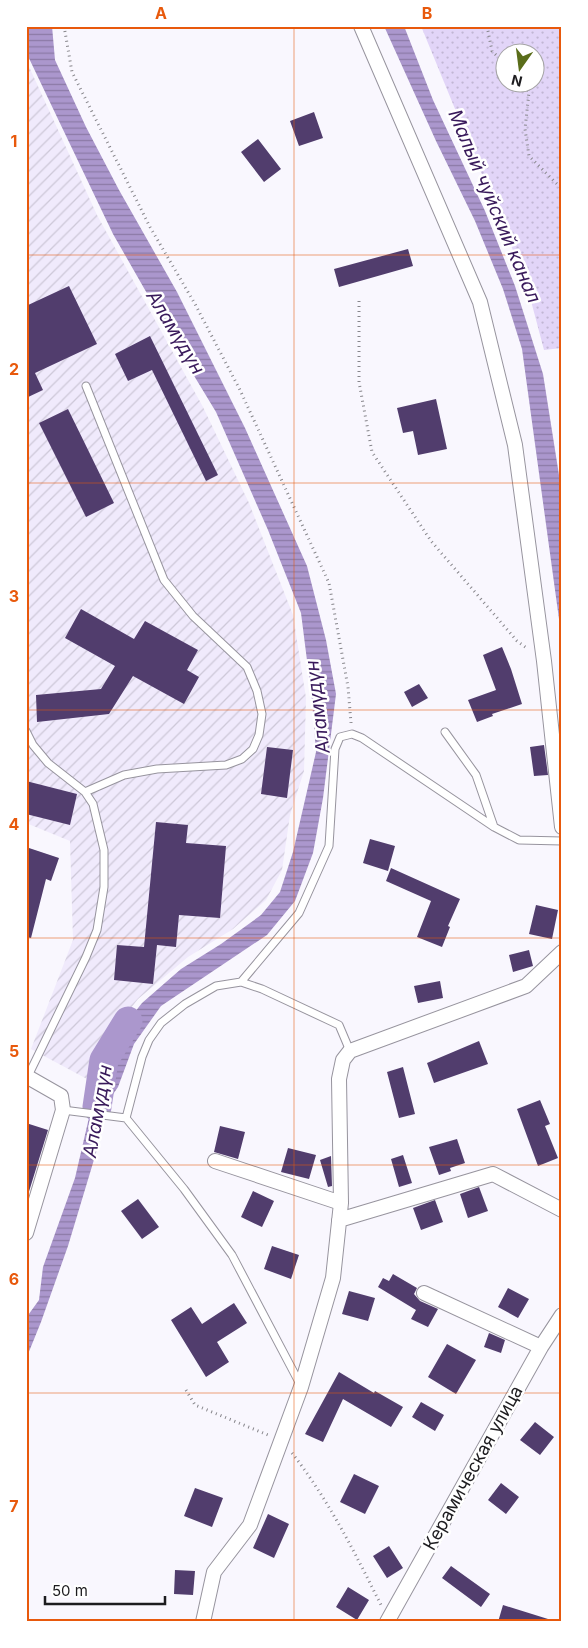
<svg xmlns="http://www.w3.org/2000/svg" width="588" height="1648" viewBox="0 0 588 1648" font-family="Inter,sans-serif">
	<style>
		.industrial { fill: url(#industrial-furrows) }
		.park { fill: url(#park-dots); fill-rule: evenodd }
		.water { fill: url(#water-rules) }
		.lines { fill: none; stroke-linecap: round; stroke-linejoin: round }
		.river { stroke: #ab97cd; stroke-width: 29 }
		.building { fill: #513d6d }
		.lane-casing { stroke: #97949e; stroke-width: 9 }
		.street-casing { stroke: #97949e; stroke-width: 16 }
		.path { stroke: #87868b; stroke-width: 3; stroke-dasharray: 1 4; stroke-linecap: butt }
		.lane { stroke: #fff; stroke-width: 7 }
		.street { stroke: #fff; stroke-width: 14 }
		.grid { fill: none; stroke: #e8590c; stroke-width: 1; stroke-opacity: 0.55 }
		.labels { text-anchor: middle; stroke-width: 5; stroke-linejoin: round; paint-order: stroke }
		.street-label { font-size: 18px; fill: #1d1c1f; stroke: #fff }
		.water-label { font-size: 19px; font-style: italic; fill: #391a5b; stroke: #fff }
		.neatline { fill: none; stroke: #e8590c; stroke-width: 2 }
		.grid-label { font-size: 16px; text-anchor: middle; font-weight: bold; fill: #e8590c }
	</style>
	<defs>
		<pattern id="industrial-furrows" width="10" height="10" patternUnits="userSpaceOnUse" patternTransform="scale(1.25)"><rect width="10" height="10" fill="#f0eafc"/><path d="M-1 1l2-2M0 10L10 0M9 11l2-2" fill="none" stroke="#cdc8d8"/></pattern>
		<pattern id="park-dots" width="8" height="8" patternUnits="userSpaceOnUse" patternTransform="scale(1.25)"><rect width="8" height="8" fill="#e2d5f8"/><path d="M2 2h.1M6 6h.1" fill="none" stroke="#c1b6d4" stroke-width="1.8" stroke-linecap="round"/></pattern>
		<pattern id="water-rules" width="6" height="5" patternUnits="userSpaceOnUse" patternTransform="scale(1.25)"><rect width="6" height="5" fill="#ab97cd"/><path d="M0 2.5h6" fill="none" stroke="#8b7aa6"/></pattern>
	</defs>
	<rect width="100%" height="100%" fill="#f9f7fe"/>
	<path class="industrial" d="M26 60 97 215 203 407 249 503 293 615 306 698 304 771 290 815 282 870 266 900 233 929 188 957 138 999 104 1042 87 1079 31 1049 73 940 70 841 26 823Z"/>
	<path class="park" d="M421 26H562V348L544 350 526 282ZM506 52H536V82H506Z"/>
	<path class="water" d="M26 26H52L55 60 86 127 119 190 177 292 245 428 307 566 326 640 336 694 323 798 313 853 295 901 267 935 161 1006 134 1044 118 1087 103 1109 96 1153 68 1246 41 1322 26 1359V1318L39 1300 43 1267 75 1178 94 1096 113 1040 142 1003 181 969 221 944 261 915 280 892 293 852 316 752 312 700 301 613 268 530 216 412 196 379 113 234 57 117 26 52Z
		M384 26H404L433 100 485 211 515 286 543 374 562 494V641L522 349 503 289 475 221 436 141Z"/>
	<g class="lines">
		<path class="river" d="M97 1107 104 1060 128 1021"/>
	</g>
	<path class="building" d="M314 112 323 138 299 146 290 121Z
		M258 139 281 169 264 182 241 152Z
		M408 249 413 266 339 287 334 269Z
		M69 286 97 344 35 373 43 390 26 398V306Z
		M150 336 218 475 206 481 152 370 128 381 115 354Z
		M436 399 447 449 418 455 413 431 403 433 397 408Z
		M68 409 114 503 86 517 39 423Z
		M81 609 134 639 145 621 198 650 187 670 199 677 184 704 133 676 109 714 37 722 36 695 101 689 115 666 65 638Z
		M502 647 511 669 522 704 492 714 493 716 477 722 468 700 496 690 483 655Z
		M419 684 428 698 412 707 404 692Z
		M544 745 548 775 534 776 530 747Z
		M267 747 293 750 287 798 261 794Z
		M26 781 77 794 70 825 26 814Z
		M156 822 188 825 186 843 226 846 220 918 179 915 176 947 157 945 153 984 114 980 117 945 144 947Z
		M370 839 395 846 388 871 363 863Z
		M26 847 59 858 51 881 46 879 31 938 26 937Z
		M391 868 460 899 448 926 450 927 442 947 417 937 431 901 386 881Z
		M536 905 558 910 552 939 529 934Z
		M529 950 533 966 513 972 509 955Z
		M440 981 443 998 418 1003 414 986Z
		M479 1041 488 1064 434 1083 427 1063Z
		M403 1067 415 1114 399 1118 387 1072Z
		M540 1100 550 1124 545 1126 558 1158 538 1166 517 1109Z
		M26 1123 48 1130 27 1198H26Z
		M220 1126 245 1132 238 1159 214 1152Z
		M457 1139 465 1163 450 1168 451 1171 439 1175 429 1147Z
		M288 1148 316 1155 309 1179 281 1172Z
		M403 1155 412 1183 399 1187 391 1159Z
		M331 1156 332 1186 328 1187 320 1160Z
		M479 1187 488 1211 468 1218 460 1194Z
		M253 1191 274 1201 262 1227 241 1217Z
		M138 1199 159 1227 142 1239 121 1211Z
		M435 1200 443 1222 421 1230 413 1208Z
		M272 1246 299 1255 291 1279 264 1269Z
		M393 1274 417 1288 414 1294 420 1301 438 1309 428 1327 411 1319 416 1310 378 1287 383 1278 389 1281Z
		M508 1288 529 1299 518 1318 498 1307Z
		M349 1291 375 1298 368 1321 342 1314Z
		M234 1303 247 1323 217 1342 229 1362 206 1377 171 1320 191 1307 202 1324Z
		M489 1333 505 1340 501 1353 484 1347Z
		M447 1344 476 1360 456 1394 428 1377Z
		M339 1372 374 1393 375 1391 403 1407 391 1427 343 1399 323 1442 305 1434Z
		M421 1402 444 1415 435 1431 412 1417Z
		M535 1422 554 1437 540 1455 520 1440Z
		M354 1474 379 1486 365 1514 340 1502Z
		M501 1483 519 1497 506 1514 488 1500Z
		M195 1488 223 1498 212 1527 184 1516Z
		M268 1514 289 1524 274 1558 253 1548Z
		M389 1546 403 1568 387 1578 373 1556Z
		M451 1566 490 1594 481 1607 442 1578Z
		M175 1570 195 1571 193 1595 174 1594Z
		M348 1587 369 1600 357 1620 336 1607Z
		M503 1605 548 1619V1622H498Z"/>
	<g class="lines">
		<defs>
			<path id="lane" d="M26 731 33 745 48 763 85 792 93 804 104 850V887L97 930 86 957 28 1076
				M445 732 476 775 494 827
				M85 792 124 775 157 769 226 765 242 759 253 749 259 735 262 714 257 691 247 667 193 616 164 580 86 386
				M241 982 299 913 329 846 335 749 340 737 352 734 362 738 494 827 519 840 562 841
				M63 1110 126 1118 184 1189 232 1255 300 1384
				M126 1118 142 1057 149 1040 161 1023 185 1004 216 986 241 982 262 989 339 1025 350 1051"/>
			<path id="street" d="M361 26 480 302 515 445 544 661 562 827
				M26 1076 61 1096 63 1110 26 1233
				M215 1161 341 1203
				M339 1220 493 1174 562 1210
				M424 1293 541 1347
				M203 1622 214 1572 250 1525 301 1387 333 1278 341 1203 339 1079 343 1060 350 1051 526 986 562 952
				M387 1622 541 1347 562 1315"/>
		</defs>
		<use href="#lane" class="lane-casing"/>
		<use href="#street" class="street-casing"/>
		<path class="path" d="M64 26 72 72 150 227 195 304 240 390 329 583 348 687 351 723
			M487 26 492 51 506 65
			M522 82 529 92 525 129 529 156 562 189
			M359 301V382L372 452 431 541 517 641 528 649
			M186 1390 195 1405 268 1435
			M292 1453C328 1499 355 1553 381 1605"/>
		<use href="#lane" class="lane"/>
		<use href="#street" class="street"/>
	</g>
	<path class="grid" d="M294 26V1622M26 255H562M26 483H562M26 710H562M26 938H562M26 1165H562M26 1393H562"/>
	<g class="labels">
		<g class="street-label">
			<text transform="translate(473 1468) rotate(-61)" y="6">Керамическая улица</text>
		</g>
		<g class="water-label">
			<text transform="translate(495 206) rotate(67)" y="7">Малый чуйский канал</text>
			<text transform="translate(176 332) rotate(59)" y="7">Аламүдүн</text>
			<text transform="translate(317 707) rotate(-97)" y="7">Аламүдүн</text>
			<text transform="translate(97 1111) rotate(-80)" y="7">Аламүдүн</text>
		</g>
	</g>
	<rect width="588" height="1648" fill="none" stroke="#ffffff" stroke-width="55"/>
	<g transform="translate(520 68) rotate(194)"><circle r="24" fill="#ffffff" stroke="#a5a4a5"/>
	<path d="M0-4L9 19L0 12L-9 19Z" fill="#5a6d1a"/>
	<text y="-8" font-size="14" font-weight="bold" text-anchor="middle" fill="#1d1c1f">N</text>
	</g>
	<path d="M45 1596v8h120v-8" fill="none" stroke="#1d1c1f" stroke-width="2.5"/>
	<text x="52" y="1596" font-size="15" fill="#1d1c1f" stroke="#ffffff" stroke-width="4" paint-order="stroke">50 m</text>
	<rect x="28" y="28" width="532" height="1592" class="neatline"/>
	<g class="grid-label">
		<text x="161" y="19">A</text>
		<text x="427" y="19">B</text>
		<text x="14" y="147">1</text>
		<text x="14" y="375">2</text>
		<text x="14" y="602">3</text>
		<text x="14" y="830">4</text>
		<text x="14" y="1057">5</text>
		<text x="14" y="1285">6</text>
		<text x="14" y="1512">7</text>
	</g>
</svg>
